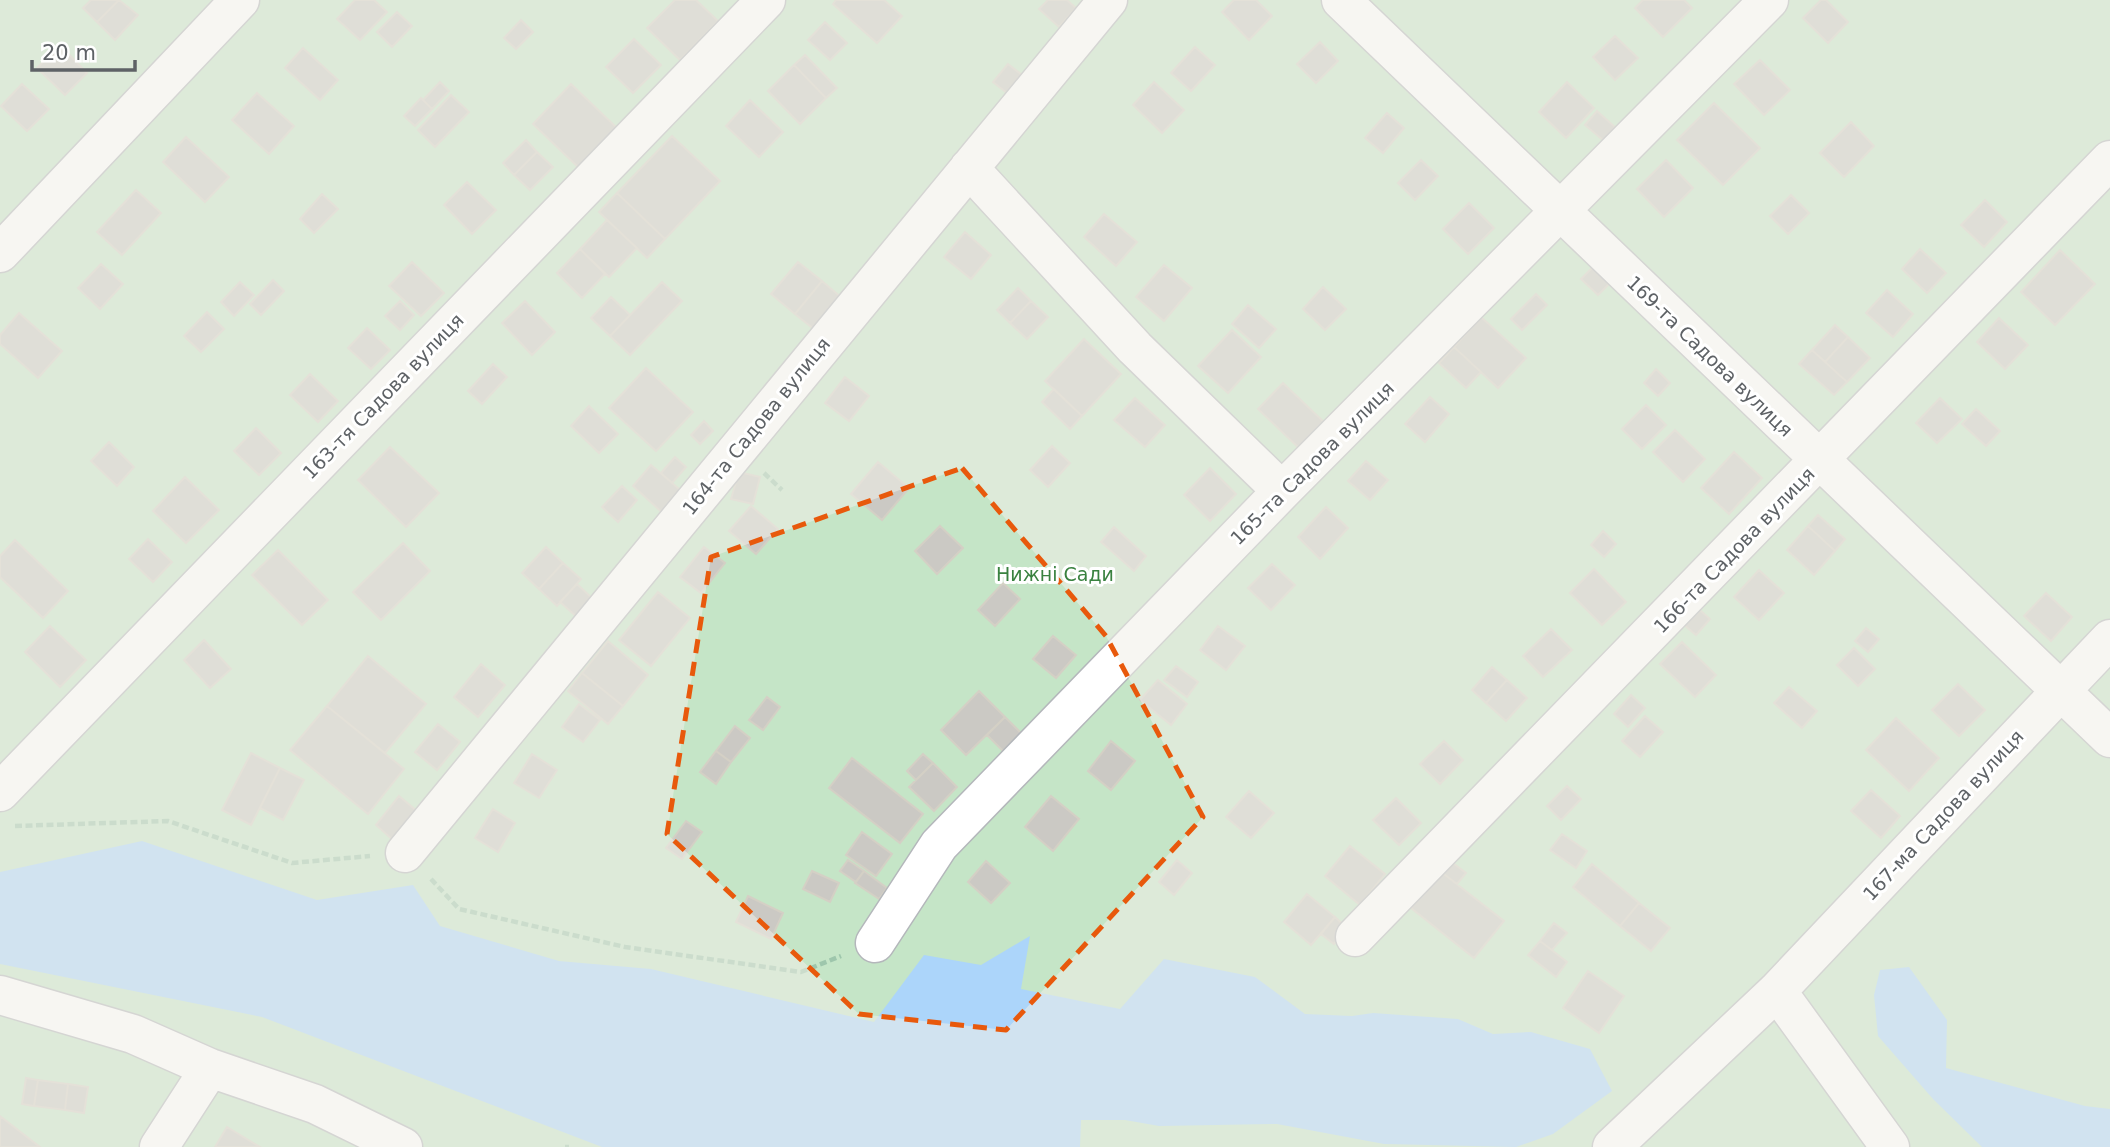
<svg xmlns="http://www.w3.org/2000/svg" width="2110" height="1147" viewBox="0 0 2110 1147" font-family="'DejaVu Sans',sans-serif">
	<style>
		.green { fill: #c5e5c7 }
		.water { fill: #acd5fa }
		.building { fill: #cbc9c4; stroke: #d4d0c5; stroke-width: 2 }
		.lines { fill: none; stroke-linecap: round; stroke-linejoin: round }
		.street-casing { stroke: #b4b7bb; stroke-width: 41 }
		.path { stroke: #9ec6ac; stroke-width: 4.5; stroke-dasharray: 7 3.5; stroke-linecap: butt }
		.street { stroke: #fff; stroke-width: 38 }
		.marked { fill: none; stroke: #e8590c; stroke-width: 5; stroke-dasharray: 14 9; stroke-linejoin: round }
		.labels { text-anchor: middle; stroke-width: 6; stroke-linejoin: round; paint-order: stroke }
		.street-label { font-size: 19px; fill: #5e6266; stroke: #fff }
		.park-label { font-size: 19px; fill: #3a8240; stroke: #fff }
	</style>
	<rect width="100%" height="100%" fill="#f0eee7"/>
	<path class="green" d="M0 0H2110V1147H0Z"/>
	<path class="water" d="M142 841 317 900 413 885 440 926 559 961 651 969 874 1022 924 955 981 965 1030 936 1021 989 1120 1009 1164 959 1255 977 1305 1014 1352 1016 1373 1013 1458 1019 1493 1034 1531 1032 1590 1049 1612 1091 1553 1134 1516 1147 1384 1144 1277 1124 1159 1126 1125 1120H1081L1080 1147H602L262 1017 0 964V872Z
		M1909 967 1947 1020 1946 1068 2085 1106 2110 1109V1147H1982L1933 1099 1878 1036 1874 995 1880 970Z"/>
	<path class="building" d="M91 0H119L97 22 83 8Z
		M119 0 138 15 115 40 97 22Z
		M355 0H374L387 12 360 40 337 19Z
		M675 0H696L718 21 680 60 647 28Z
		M836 0H884L902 16 877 43 833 4Z
		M1048 0H1067L1076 8 1059 27 1039 9Z
		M1234 0H1256L1272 16 1249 40 1222 12Z
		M1643 0H1684L1692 8 1663 37 1635 8Z
		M1821 0H1826L1848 22 1828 43 1803 18Z
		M397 12 412 26 392 47 377 32Z
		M521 20 533 32 516 49 504 38Z
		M825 22 847 43 830 60 808 40Z
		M1615 36 1638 58 1615 80 1593 57Z
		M634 39 661 65 633 93 606 67Z
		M1320 42 1338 61 1316 83 1297 64Z
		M60 45 87 73 65 95 37 68Z
		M1195 47 1215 65 1191 91 1171 73Z
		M303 48 338 80 320 100 285 68Z
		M805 55 837 88 826 98 794 65Z
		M1760 60 1790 90 1764 115 1734 84Z
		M1008 64 1022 75 1007 93 993 82Z
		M794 65 826 98 800 124 768 91Z
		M440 82 449 91 432 109 423 100Z
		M1154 82 1184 110 1162 133 1133 105Z
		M1567 82 1594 108 1566 138 1539 112Z
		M22 84 49 109 27 131 1 106Z
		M571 84 617 128 579 168 533 124Z
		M257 93 294 126 269 154 232 120Z
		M451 95 469 112 435 147 418 130Z
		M421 98 432 109 415 126 404 116Z
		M750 100 783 132 759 157 726 126Z
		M1714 103 1760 148 1723 185 1677 140Z
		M1597 111 1615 127 1604 141 1585 125Z
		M1387 113 1404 128 1383 153 1365 138Z
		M1851 122 1874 146 1844 177 1820 153Z
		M672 136 720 181 665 239 617 193Z
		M186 137 229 177 205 202 163 162Z
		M526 140 537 152 514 175 503 163Z
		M537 152 553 167 530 190 514 175Z
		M1421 160 1438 176 1415 200 1398 183Z
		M1666 160 1693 188 1664 217 1637 189Z
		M467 182 496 210 472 234 444 205Z
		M136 190 161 213 122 255 97 232Z
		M617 193 665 239 647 258 599 212Z
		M322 194 338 209 314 233 300 219Z
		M1791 195 1809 213 1788 234 1770 216Z
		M1985 200 2007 222 1984 247 1961 225Z
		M1469 203 1494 228 1468 254 1443 229Z
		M1104 214 1137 242 1116 266 1084 237Z
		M607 220 637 248 609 277 580 249Z
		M965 232 991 255 971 279 944 257Z
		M580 249 605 274 582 298 557 273Z
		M1920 249 1946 273 1927 293 1902 269Z
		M2060 250 2095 284 2055 325 2021 292Z
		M412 262 444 293 421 316 389 286Z
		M798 262 822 281 795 314 771 294Z
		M1598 262 1615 278 1598 295 1581 279Z
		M101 264 123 284 100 309 78 288Z
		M1164 265 1192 288 1164 321 1136 297Z
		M273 280 284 291 261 315 250 304Z
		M822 281 842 298 815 330 795 314Z
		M240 282 254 295 234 316 221 302Z
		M662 282 682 301 630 355 610 336Z
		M1323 287 1346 309 1325 330 1303 309Z
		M1018 288 1031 301 1010 323 997 310Z
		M1887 290 1913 314 1893 337 1866 313Z
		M1536 294 1547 305 1522 330 1511 319Z
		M611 297 630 315 610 336 591 318Z
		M400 301 414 315 400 330 385 316Z
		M525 301 555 332 532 355 502 323Z
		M1031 301 1048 317 1027 339 1010 323Z
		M1248 305 1276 329 1259 348 1232 324Z
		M207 312 224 329 201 352 184 336Z
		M19 313 62 351 38 378 0 344V335Z
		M1481 317 1526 358 1498 388 1454 347Z
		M1999 318 2028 345 2005 369 1977 342Z
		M1835 325 1848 337 1825 362 1812 350Z
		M367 328 390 350 371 369 348 348Z
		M1232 330 1261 357 1228 393 1198 366Z
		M1848 337 1870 358 1847 382 1825 362Z
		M1084 339 1121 374 1082 416 1045 381Z
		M1454 347 1481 372 1466 388 1439 363Z
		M1812 350 1847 382 1834 395 1799 364Z
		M493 364 507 377 482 404 468 391Z
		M646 368 693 412 656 451 609 408Z
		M1656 369 1670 383 1658 396 1644 383Z
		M310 374 338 401 318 422 290 395Z
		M845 377 869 396 849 421 825 403Z
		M1283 383 1326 424 1301 450 1258 409Z
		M1054 389 1082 416 1070 429 1042 402Z
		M1430 397 1449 414 1425 442 1405 424Z
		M1135 398 1165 425 1145 447 1114 420Z
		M1940 398 1962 419 1937 443 1916 423Z
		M1646 405 1666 425 1642 449 1622 429Z
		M589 406 618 434 599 453 571 426Z
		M1976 409 2000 431 1986 446 1962 424Z
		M704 421 713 431 700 444 691 435Z
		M256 428 281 453 259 475 234 451Z
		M1675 430 1705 459 1683 482 1653 452Z
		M109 442 134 467 117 486 91 461Z
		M1052 446 1070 463 1048 487 1030 470Z
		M390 447 439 493 406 527 358 480Z
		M1734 452 1762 478 1729 514 1701 488Z
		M675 457 686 467 672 483 661 473Z
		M1366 461 1388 480 1370 500 1348 481Z
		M878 462 909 488 882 520 851 494Z
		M651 465 685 494 666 516 633 486Z
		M1210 468 1236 494 1210 521 1184 495Z
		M739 472 760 477 753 504 731 499Z
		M185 477 219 510 186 543 153 511Z
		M622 486 637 500 618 522 602 507Z
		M751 506 778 529 756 554 729 531Z
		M1326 507 1348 528 1320 559 1298 537Z
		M1818 515 1845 539 1835 551 1808 526Z
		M940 526 963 548 937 574 915 551Z
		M1808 526 1835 551 1814 575 1787 550Z
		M1114 527 1146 556 1134 571 1101 542Z
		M1603 531 1616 544 1604 557 1591 545Z
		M148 539 172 562 153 582 129 559Z
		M15 540 68 591 43 618 0 577V556Z
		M403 543 430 571 381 620 353 592Z
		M546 547 563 563 539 589 522 573Z
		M704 547 725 563 701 593 680 577Z
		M278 550 328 600 302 625 252 575Z
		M563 563 581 579 557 606 539 589Z
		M1272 564 1295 585 1271 610 1248 588Z
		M1594 569 1626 602 1602 625 1570 593Z
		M1759 570 1784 593 1759 620 1734 597Z
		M1003 583 1020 599 995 626 978 610Z
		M577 584 594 600 578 618 560 602Z
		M658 592 690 618 651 666 619 640Z
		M2046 593 2072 617 2051 641 2024 616Z
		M1692 603 1710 619 1696 635 1677 619Z
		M50 626 86 660 60 687 25 652Z
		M1218 626 1245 646 1226 670 1200 650Z
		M1866 628 1879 639 1868 652 1855 641Z
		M1551 629 1572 650 1543 677 1523 656Z
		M1053 636 1076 655 1056 678 1033 659Z
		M204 640 231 669 210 688 184 660Z
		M608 641 648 675 623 706 582 673Z
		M1682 642 1716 675 1695 697 1660 664Z
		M1854 648 1875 669 1858 686 1837 665Z
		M368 656 426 704 385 753 327 706Z
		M481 664 505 685 478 717 454 697Z
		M1176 666 1198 682 1187 697 1164 680Z
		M1492 667 1507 680 1486 703 1472 690Z
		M582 673 623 706 608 724 568 691Z
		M1158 680 1187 704 1171 725 1140 700Z
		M1507 680 1527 698 1506 721 1486 703Z
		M1958 684 1985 710 1959 736 1932 710Z
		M1789 687 1817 711 1802 728 1774 703Z
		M979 691 1005 717 966 755 941 730Z
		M1631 695 1645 708 1628 727 1614 714Z
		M767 697 780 707 763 730 749 720Z
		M579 704 600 720 583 742 562 727Z
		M327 706 404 769 368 814 290 750Z
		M1645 716 1663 732 1640 757 1622 741Z
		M1005 717 1027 739 1009 757 987 735Z
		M1896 718 1939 758 1909 791 1866 750Z
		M438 724 460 742 437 770 415 752Z
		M735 726 750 738 731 762 716 751Z
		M1111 741 1135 761 1111 790 1088 771Z
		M1444 741 1463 760 1440 784 1420 764Z
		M716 751 731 762 716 784 700 772Z
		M251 753 280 768 251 825 222 810Z
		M532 754 557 770 539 798 514 783Z
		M923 754 933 763 916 780 907 771Z
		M852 758 923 814 900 843 829 788Z
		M933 763 957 787 934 811 909 787Z
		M280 768 304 780 283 820 260 808Z
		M1567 786 1581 799 1561 820 1547 806Z
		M1871 790 1900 816 1881 838 1851 811Z
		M1249 791 1274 813 1251 838 1226 817Z
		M399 796 418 812 394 841 376 825Z
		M1051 796 1079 819 1053 851 1025 827Z
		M1396 798 1421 823 1399 845 1373 820Z
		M493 809 515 823 498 852 475 838Z
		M686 821 702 832 682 859 666 848Z
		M862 832 892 854 876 876 846 855Z
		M1562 834 1587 851 1576 868 1550 850Z
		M1350 846 1385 874 1360 905 1325 876Z
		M848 860 864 871 856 882 840 871Z
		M1177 860 1192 873 1174 895 1159 882Z
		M1449 860 1466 873 1457 884 1440 871Z
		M986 861 1010 883 991 903 968 882Z
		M1592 864 1639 903 1620 926 1573 887Z
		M812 871 839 883 830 902 803 889Z
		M864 871 887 888 879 899 855 883Z
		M1440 871 1504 921 1474 958 1411 908Z
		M1307 894 1335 917 1311 945 1284 922Z
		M748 896 783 913 771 939 736 922Z
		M1639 903 1670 928 1651 951 1620 926Z
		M1335 917 1347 928 1334 944 1321 934Z
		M1554 923 1567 933 1552 950 1540 941Z
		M1540 941 1567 962 1556 977 1528 955Z
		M1588 971 1624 996 1599 1033 1563 1008Z
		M26 1078 38 1080 34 1106 22 1104Z
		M38 1080 68 1084 65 1110 34 1106Z
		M68 1084 88 1087 84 1113 65 1110Z
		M0 1116 40 1147H0Z
		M227 1127 260 1147H215Z"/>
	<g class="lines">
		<defs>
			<path id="street" d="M1341 0 2110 738
				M969 168 1135 348 1282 491
				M0 253 240 0
				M0 792 766 0
				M405 853 1108 0
				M1355 937 2110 160
				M875 943 939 845 1282 491 1769 0
				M1777 991 1890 1147
				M0 995 133 1034 210 1068 315 1104 403 1147
				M159 1147 210 1068
				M1612 1147 1777 991 2110 639"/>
		</defs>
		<use href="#street" class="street-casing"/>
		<path class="path" d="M764 473 782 490
			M15 826 168 821 292 863 370 856
			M431 879 459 909 625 947 801 972 841 956
			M565 1147H569"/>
		<use href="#street" class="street"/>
	</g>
	<path d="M0 0H2110V1147H0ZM962 468 1106 636 1203 817 1006 1030 859 1014 667 834 711 557Z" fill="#f0eee7" fill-opacity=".55" fill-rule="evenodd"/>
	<path class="marked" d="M962 468 1106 636 1203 817 1006 1030 859 1014 667 834 711 557Z"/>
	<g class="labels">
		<g class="street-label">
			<text transform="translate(1710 356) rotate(44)" y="7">169-та Садова вулиця</text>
			<text transform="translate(383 396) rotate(-46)" y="7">163-тя Садова вулиця</text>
			<text transform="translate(756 426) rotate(-51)" y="7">164-та Садова вулиця</text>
			<text transform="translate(1312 463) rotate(-45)" y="7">165-та Садова вулиця</text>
			<text transform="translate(1734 550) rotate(-46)" y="7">166-та Садова вулиця</text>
			<text transform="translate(1943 815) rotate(-47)" y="7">167-ма Садова вулиця</text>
		</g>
		<g class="park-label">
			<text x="1055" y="581">Нижні Сади</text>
		</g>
	</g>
	<path d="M32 60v10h103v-10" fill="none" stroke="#5e6266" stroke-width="3.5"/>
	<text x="42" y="60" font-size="21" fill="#5e6266" stroke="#ffffff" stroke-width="5" paint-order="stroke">20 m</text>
</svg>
